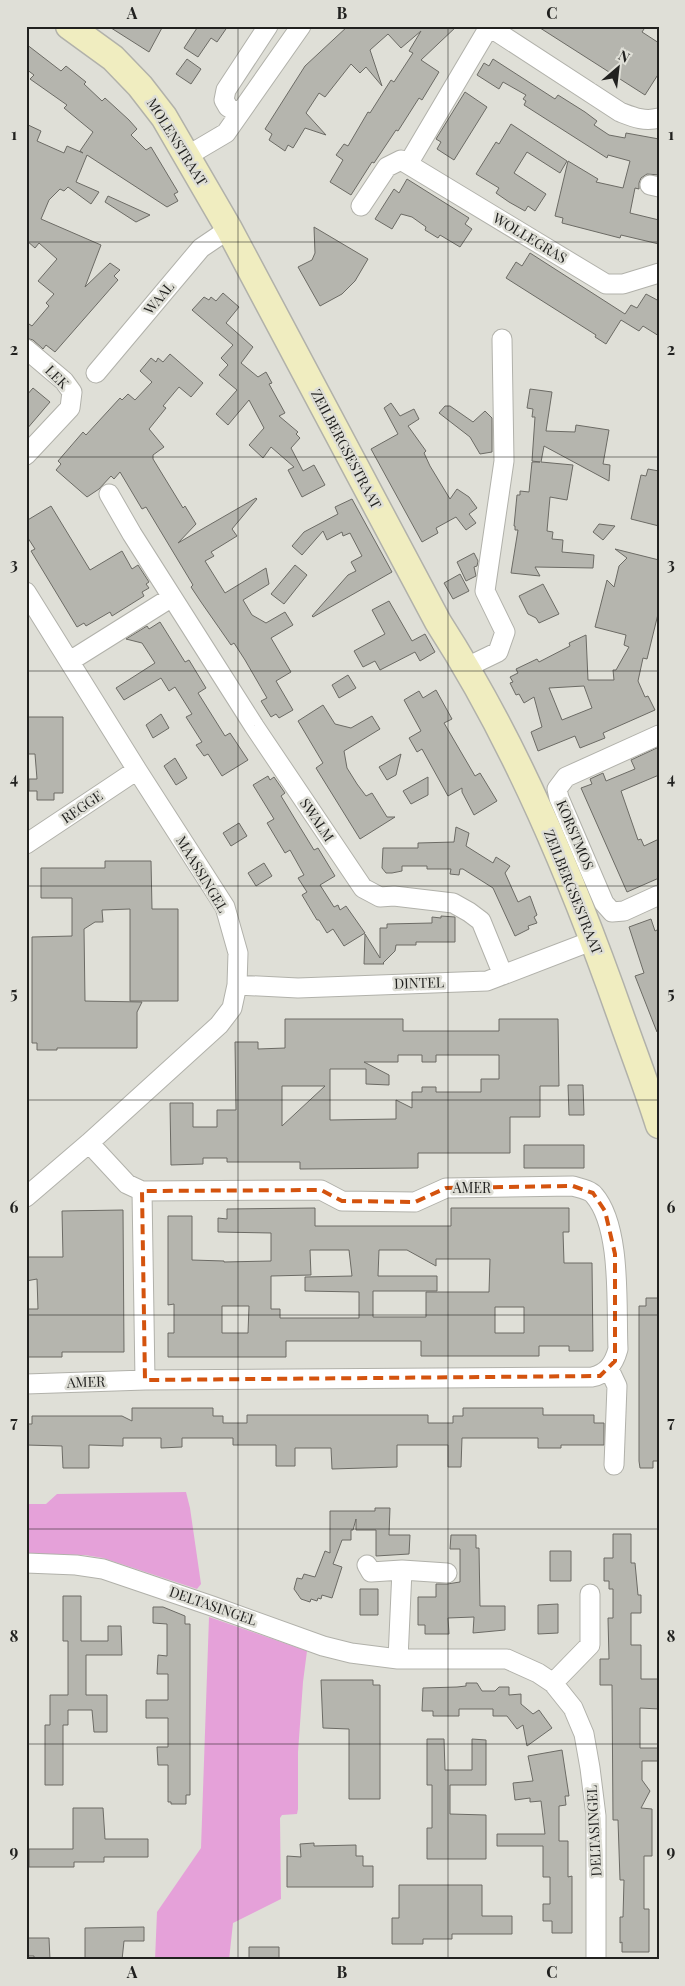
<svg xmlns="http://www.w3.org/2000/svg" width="685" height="1986" viewBox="0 0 685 1986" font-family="'Playfair Display',serif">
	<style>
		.grass { fill: #e5a1d9 }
		.building { fill: #b5b5ae; stroke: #6c6b65; fill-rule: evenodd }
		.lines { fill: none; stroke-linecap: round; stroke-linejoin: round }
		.street-casing { stroke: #b1b1aa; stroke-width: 21 }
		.secondary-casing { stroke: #b1b1aa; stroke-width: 29 }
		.street { stroke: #fff; stroke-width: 19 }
		.secondary { stroke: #f0edc0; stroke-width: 26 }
		.marked { fill: none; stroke: #d4530e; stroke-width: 4; stroke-dasharray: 10 6; stroke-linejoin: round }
		.grid { fill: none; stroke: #21211f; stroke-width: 1; stroke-opacity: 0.55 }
		.labels { text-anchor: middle; stroke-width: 5; stroke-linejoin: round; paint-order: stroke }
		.street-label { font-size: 14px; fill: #21211f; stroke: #dfdfd7 }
		.neatline { fill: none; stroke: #21211f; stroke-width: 2 }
		.grid-label { font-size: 16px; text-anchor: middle; font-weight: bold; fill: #21211f }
	</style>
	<rect width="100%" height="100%" fill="#dfdfd7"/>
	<path class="grass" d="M186 1492 190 1508 201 1584 197 1589 103 1558 85 1555 26 1554V1504H46L57 1494Z
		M209 1617 307 1651 303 1682 298 1752V1809L297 1814 282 1815 280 1818 281 1899 233 1923 229 1960H155L157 1912 201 1848Z"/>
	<path class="building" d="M108 26H163L149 52Z
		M195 26H228L217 42 211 38 198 57 184 48 197 28Z
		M348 26H457L421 60 439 72 422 100 419 98 398 131 396 130 374 163 372 162 351 195 330 182 343 160 336 155 344 144 348 146 368 112 370 113 391 80 394 82 413 53 409 51 421 31 401 48 388 34 370 50 382 86 366 67 360 73 351 64 325 97 319 93 306 113 326 135 305 128 293 148 288 145 285 151 269 140 272 134 265 129 305 66Z
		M537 26H646L642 32 659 43V73L645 95Z
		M26 44 61 71 66 66 86 82 84 84 102 101 105 98 129 120 137 129 131 135 146 150 151 147 178 192 174 194 178 201 167 207 87 155 76 182 99 192 91 204 68 187 64 191 60 189 49 200 41 219 101 245 85 287 110 263 120 270 114 276 118 280 55 352 46 345 43 349 33 340 26 338V322L32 326 49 306 46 303 54 294 38 281 57 259 39 243 35 248 26 240V124L41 131 37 141 64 153 67 146 83 153 80 151 93 132 64 108 67 105 30 79 34 75 26 69Z
		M187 59 201 69 191 84 176 74Z
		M493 59 555 99 558 95 585 112 597 121 594 125 609 135 625 138 626 133 659 139V175L647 174 641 178 639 183V189L635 188 630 213 659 220V244L621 235 620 238 562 223 563 218 555 216 568 161 598 179 596 182 623 188 630 161 608 155 607 158 524 105 526 101 523 99 526 95 503 82 499 89 477 75 484 63 489 66Z
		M465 92 487 107 454 160 437 149 441 142 436 139Z
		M511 124 567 161 560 173 527 152 514 173 546 194 535 211 528 206 525 211 509 202 496 193 499 188 476 174 496 142 499 144Z
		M407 179 469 218 465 224 472 229 460 247 440 235 438 238 425 230 426 227 412 217 401 214 392 229 375 219 394 189 399 193Z
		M108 196 150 215 136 222 105 202Z
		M314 227 368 259 355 281 342 294 320 306 298 267 312 260 315 253Z
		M530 253 625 314 631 305 637 308 646 294 659 301V336L643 326 639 331 621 320 606 344 595 337 596 335 506 278 516 262 522 266Z
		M223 293 239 307 226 323 253 347 241 363 258 377 266 372 272 383 269 384 285 413 279 416 298 432 296 434 300 438 291 448 303 471 314 465 325 485 302 497 288 470 294 467 271 447 263 458 249 445 264 428 249 400 228 425 216 414 237 390 219 375 228 365 221 358 233 345 192 310 204 297 209 300 211 297 216 301Z
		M170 354 203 383 191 397 179 387 163 406 166 408 149 429 164 447 153 455V459L183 508 185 506 196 524 178 543 256 498 257 499 232 529 237 536 211 552 214 556 205 561 225 593 266 568 269 584 243 600 252 615 266 623 285 612 293 625 271 638 291 672 276 681 293 710 279 718 276 714 271 717 261 701 267 698 245 660 234 643 231 645 201 602 191 587 193 585 146 507 142 509 120 472 114 479 111 476 99 489 87 497 56 470 61 464 58 461 77 439 83 432 86 435 120 398 122 400 128 394 135 400 152 382 140 371 151 358 156 362 158 358 163 362Z
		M33 388 50 402 26 430V396Z
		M530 389 552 392 546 431 575 432 576 425 609 430 603 464 610 465 609 481 544 446 541 462 573 465 567 500 550 497 547 531 553 532 552 539 563 540 562 552 594 555 593 568 535 567 540 576 511 573 518 530H515V526H514L517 495H520V491L529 492 532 462H540L532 461 535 417H532L533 409 527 408Z
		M391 403 400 416 414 409 419 419 408 426 426 451 424 453 430 466 450 499 457 489 469 497 477 508 469 514 476 523 466 530 456 517 436 528 438 533 422 542 371 449 398 434 384 408Z
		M445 406H450L473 422 485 411 492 418V452L480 454 470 437 439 413Z
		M648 469 659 471V526L631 519 641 475 646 476Z
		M352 499 392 572 313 617 312 616 348 575 356 571 351 562 362 556 350 533 343 536 342 532 327 540 323 531 302 555 292 546 304 532 338 514 335 507Z
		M51 506 90 570 122 551 132 569 138 565 149 582 146 584 149 588 142 592 144 596 112 616 110 612 86 626 84 623 77 627 31 551 35 549 26 535V521Z
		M599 524 615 526 603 540 593 532Z
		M615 549 659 560V610L647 659 643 658 638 681 645 697 648 696 655 710 603 733 605 738 580 748 575 736 538 751 531 732 542 727 534 697 524 703 519 694 516 695 510 683 513 682 510 677 518 673 516 669 537 659 539 662 570 646 569 643 586 635 588 680H614L613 670H616L629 647 624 645 626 635 595 627 607 580 614 587 619 566 627 558ZM584 686 592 708 562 720 549 688Z
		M474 553 478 561 477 566 474 567 476 576 466 581 457 562Z
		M295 565 307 575 284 604 271 594Z
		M460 574 469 591 453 599 444 583Z
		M543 584 559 614 539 623 536 618 528 614 519 596Z
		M389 601 412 641 425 634 435 652 420 661 415 652 380 670 375 661 363 667 354 651 385 634 372 610Z
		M160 622 185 662 189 660 206 688 198 693 225 736 230 733 248 760 222 776 208 754 204 756 196 745 202 742 186 717 192 714 175 687 169 691 161 678 124 700 116 688 155 663 142 643 126 639 147 626 149 629Z
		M348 675 356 688 339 698 332 685Z
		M436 690 452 719 444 723 475 776 480 773 497 801 474 815 462 792V788L448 796 422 749 417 752 409 738 421 731 404 700 419 691 423 698Z
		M323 705 335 724 351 728 372 716 380 729 344 751 347 768 357 784 366 796 372 793 387 817H395L360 839 316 768 323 763 298 721Z
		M161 714 169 728 153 738 146 725Z
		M26 717H63V793H54V800H37V791H29V779H37L35 754H26Z
		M659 747V775L621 791 638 840 641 839 644 846 659 839V878L627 892 581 788 592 784 590 779 603 773 606 781 635 769 631 760Z
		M401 754 396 775 387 780 379 767Z
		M175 758 187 778 176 785 164 766Z
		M268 776 270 780 274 777 285 793 281 796 298 824 314 850 318 848 335 876 320 885 334 907 338 905 340 910 346 906 365 933 344 946 333 929 327 933 319 920H317L302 895 307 892 298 878 304 875 290 850 285 853 267 823 274 819 253 785Z
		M428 777V795L411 804 403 791Z
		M239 823 247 836 231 846 223 833Z
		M456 827 469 833 466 846 493 863 496 857 510 866 505 873 518 902 530 896 537 915 534 917 537 923 528 926 529 929 515 936 493 888 463 869H460L459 875 450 874 451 869H427V866H402V871L392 873H386L382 868 383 848H418V843L454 842Z
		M105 861H151L152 909H178V1001H130V909L102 910 103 922H95L84 929 85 1001 142 1002 137 1012V1048H57V1050H37V1043H32V937L72 936V898H41V868H105Z
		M264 863 272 876 256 886 248 873Z
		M441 916 455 917V942H416V945H396L395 951 383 963 384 964H364L365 934 380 958V928H387V924L432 923V917L441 918Z
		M651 919 655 931 659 929V1032H657L635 976 644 973 629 927Z
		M285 1019H403V1031H499V1019H558L559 1086H540V1117H510V1153H418V1168L300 1169V1162H227V1158H203V1164L171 1165 170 1103H193V1127H217V1110H236L235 1042H258V1049L285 1048ZM398 1055H422V1062H436V1055H499V1079H481V1092H436V1087H422V1092H412V1108L396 1100V1119L330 1120V1069H366V1084L389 1085V1075L364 1062H398ZM282 1086H325L282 1126Z
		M568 1085H583L584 1115H569Z
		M524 1145H584V1168H524Z
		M315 1208V1226H451V1208H569V1232H563L564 1263H592L593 1351H569V1346H539V1356H421V1341H286V1357H168V1333H174V1304L168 1305V1216H192V1260L224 1261V1262L271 1261V1233L218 1232V1218L227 1219V1209ZM310 1250H349L352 1276 305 1277V1291L359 1292V1318H280V1309H271V1276L311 1275ZM379 1250H407L436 1266V1259H490L489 1292H426V1317H373V1291H437V1276H378ZM222 1306H249L248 1333H222ZM495 1307H524V1333H495Z
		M123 1210 124 1352H62V1357H26L27 1309H38L37 1279 26 1281V1257H63L62 1211Z
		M646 1298H659V1461H653V1468H640L639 1461V1306H646Z
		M132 1408H213V1416H223V1423H247V1415H428V1423H453V1416H463V1408H543V1415H594V1423H604V1445H561V1448H538V1438H462L461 1467H448V1445H397V1467L332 1469 331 1448H295V1466H276V1445H233V1438H182V1447L161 1448V1438H123V1446L89 1445V1468H63L62 1446 26 1445V1424H32V1416H122L132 1421Z
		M375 1508H390L389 1535H410L409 1554 376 1556V1530H356V1519L353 1530H351V1540H342L333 1564 342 1567 332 1598 322 1595 321 1599 318 1598 317 1601 311 1599 310 1602 301 1599 294 1589 297 1578 302 1579 304 1574 315 1577 325 1551 330 1553V1511H375Z
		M613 1534H631V1563H635L638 1595H641V1613H631V1645H641V1679H659V1709L640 1708V1748H659V1761H642V1780L650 1791 641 1808 652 1809V1856H644V1909H649V1952H622V1942L620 1943V1917H623L624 1880H620L618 1820H613L612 1685H600V1659H609L608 1618H613V1589H609V1581H604V1558H613Z
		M451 1535H476V1548H479L480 1606H505V1630L473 1633 474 1617 448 1618 449 1634H425V1625H418V1597H436V1584H447L460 1582V1549H450Z
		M550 1551H571V1581H550Z
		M360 1589H378V1615H360Z
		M63 1596H81V1641H108V1626H121L122 1655H86V1695H107V1732H94L92 1710H68V1725H63V1785H45V1725H50V1695H68V1641H63Z
		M558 1604V1633L538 1634V1605Z
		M153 1607H163L185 1616V1624H190V1795H186V1804H171V1802H168V1765H158L157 1747H168V1718H146V1700H168V1674H157L158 1655 167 1656V1624L153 1623Z
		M321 1680H373V1685H380V1799H349V1729L323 1728Z
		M466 1683H477L482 1691H495L499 1687H509V1695L521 1694V1704L533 1714 539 1710 552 1728 527 1746 523 1725 517 1729 507 1716H493V1709H459V1716H433V1711H422L423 1688 457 1687 466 1686Z
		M427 1739H444L445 1770H472V1739L486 1740V1785H450V1814L486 1815V1859H427V1828H432V1785H427Z
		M562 1750 569 1796H565L566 1805 559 1806V1841H568V1877L572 1876V1933H552V1921H543V1904H550V1877H543V1846H497V1834H545L541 1801 530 1802V1798L515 1800 513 1783 533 1781 528 1756Z
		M73 1808H103L105 1839H148V1857H104V1862H74V1867H29V1849H73Z
		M314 1843V1846L356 1845V1856H363V1866H373V1887H287V1856L301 1857 300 1844Z
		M399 1885H482V1916H512V1934H452V1939H423V1944H392V1918H399Z
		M144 1927V1941H124L122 1960H85V1928Z
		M26 1938H49L50 1960H34V1956H26Z
		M249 1947H279V1959L249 1960Z"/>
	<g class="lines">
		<defs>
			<path id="street" d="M488 26 620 112C633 117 644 122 659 118
				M239 114 228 107 224 100 226 90 268 26
				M187 156 226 133 301 26
				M408 164 489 27
				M650 185 659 187
				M361 206 387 167 401 160 606 284H623L659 273
				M26 349 64 381 72 392 70 408 26 455
				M96 373 201 248 229 229
				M109 494 132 534 254 726 363 888 380 897 394 896 453 903 469 912 481 921 503 975
				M26 592 137 770 225 907 238 953 237 985 232 1008 219 1025 89 1143 26 1197
				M70 661 172 597
				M467 667 498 652 505 632 485 591 504 461 502 339
				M659 735 566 777 557 789 559 798 604 903 612 912 624 911 659 895
				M26 844 137 770
				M237 985 298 988 487 981 594 940
				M142 1191 145 1380
				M609 1369 617 1386 614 1465
				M26 1384 145 1380 592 1377C607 1374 614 1364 618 1349 616 1307 622 1227 594 1195 590 1190 579 1188 573 1186L446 1188 415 1202 342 1201 321 1190 142 1191 127 1184 89 1143
				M26 1563 76 1565 103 1569 212 1606 323 1646 351 1653 398 1659H507L538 1673 553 1683 573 1708 584 1734 590 1768 596 1816V1960
				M367 1565 371 1572 402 1570 447 1573
				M398 1659 402 1570
				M553 1683 590 1645V1594"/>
			<path id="secondary" d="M69 26 113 58 140 86 164 117 229 229 438 622C516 743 572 878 620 1014 633 1051 647 1087 659 1125"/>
		</defs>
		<use href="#street" class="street-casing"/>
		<use href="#secondary" class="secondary-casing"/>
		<use href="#street" class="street"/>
		<use href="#secondary" class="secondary"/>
	</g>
	<path class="marked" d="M573 1186 593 1193 605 1211 615 1254V1361L600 1376 145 1380 142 1191 321 1190 342 1201 415 1202 446 1188Z"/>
	<path class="grid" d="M238 26V1960M448 26V1960M26 242H659M26 457H659M26 671H659M26 886H659M26 1100H659M26 1315H659M26 1529H659M26 1744H659"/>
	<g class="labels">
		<g class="street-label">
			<text transform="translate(177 142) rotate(58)" y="5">MOLENSTRAAT</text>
			<text transform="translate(530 238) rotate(31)" y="5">WOLLEGRAS</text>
			<text transform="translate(159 298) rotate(-50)" y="5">WAAL</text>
			<text transform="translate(57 377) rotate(45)" y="5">LEK</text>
			<text transform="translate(346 449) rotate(62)" y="5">ZEILBERGSESTRAAT</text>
			<text transform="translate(82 807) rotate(-34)" y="5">REGGE</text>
			<text transform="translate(317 820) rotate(56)" y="5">SWALM</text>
			<text transform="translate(575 835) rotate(67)" y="5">KORSTMOS</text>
			<text transform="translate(202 874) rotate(59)" y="5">MAASSINGEL</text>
			<text transform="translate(573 892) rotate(68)" y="5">ZEILBERGSESTRAAT</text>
			<text transform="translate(419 983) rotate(-2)" y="5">DINTEL</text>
			<text x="472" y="1193">AMER</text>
			<text transform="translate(86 1382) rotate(-2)" y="5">AMER</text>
			<text transform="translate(213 1606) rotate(19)" y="5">DELTASINGEL</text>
			<text transform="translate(594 1831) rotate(-93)" y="5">DELTASINGEL</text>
		</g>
	</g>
	<rect width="685" height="1986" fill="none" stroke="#dfdfd7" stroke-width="55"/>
	<g transform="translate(618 68) rotate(28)" stroke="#dfdfd7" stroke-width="4" paint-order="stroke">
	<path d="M0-4L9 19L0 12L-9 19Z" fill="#21211f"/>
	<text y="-8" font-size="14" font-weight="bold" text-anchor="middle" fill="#21211f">N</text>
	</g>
	<rect x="28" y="28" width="630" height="1930" class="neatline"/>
	<g class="grid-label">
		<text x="132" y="19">A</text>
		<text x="342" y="19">B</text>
		<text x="552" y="19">C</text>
		<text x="14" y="140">1</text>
		<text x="671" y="140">1</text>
		<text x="14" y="355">2</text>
		<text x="671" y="355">2</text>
		<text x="14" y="570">3</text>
		<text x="671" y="570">3</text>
		<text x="14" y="784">4</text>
		<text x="671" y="784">4</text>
		<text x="14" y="999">5</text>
		<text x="671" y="999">5</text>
		<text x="14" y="1213">6</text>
		<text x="671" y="1213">6</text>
		<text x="14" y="1428">7</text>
		<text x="671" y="1428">7</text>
		<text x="14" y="1642">8</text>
		<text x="671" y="1642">8</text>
		<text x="14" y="1857">9</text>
		<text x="671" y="1857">9</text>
		<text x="132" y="1978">A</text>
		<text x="342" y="1978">B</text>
		<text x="552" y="1978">C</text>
	</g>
</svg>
